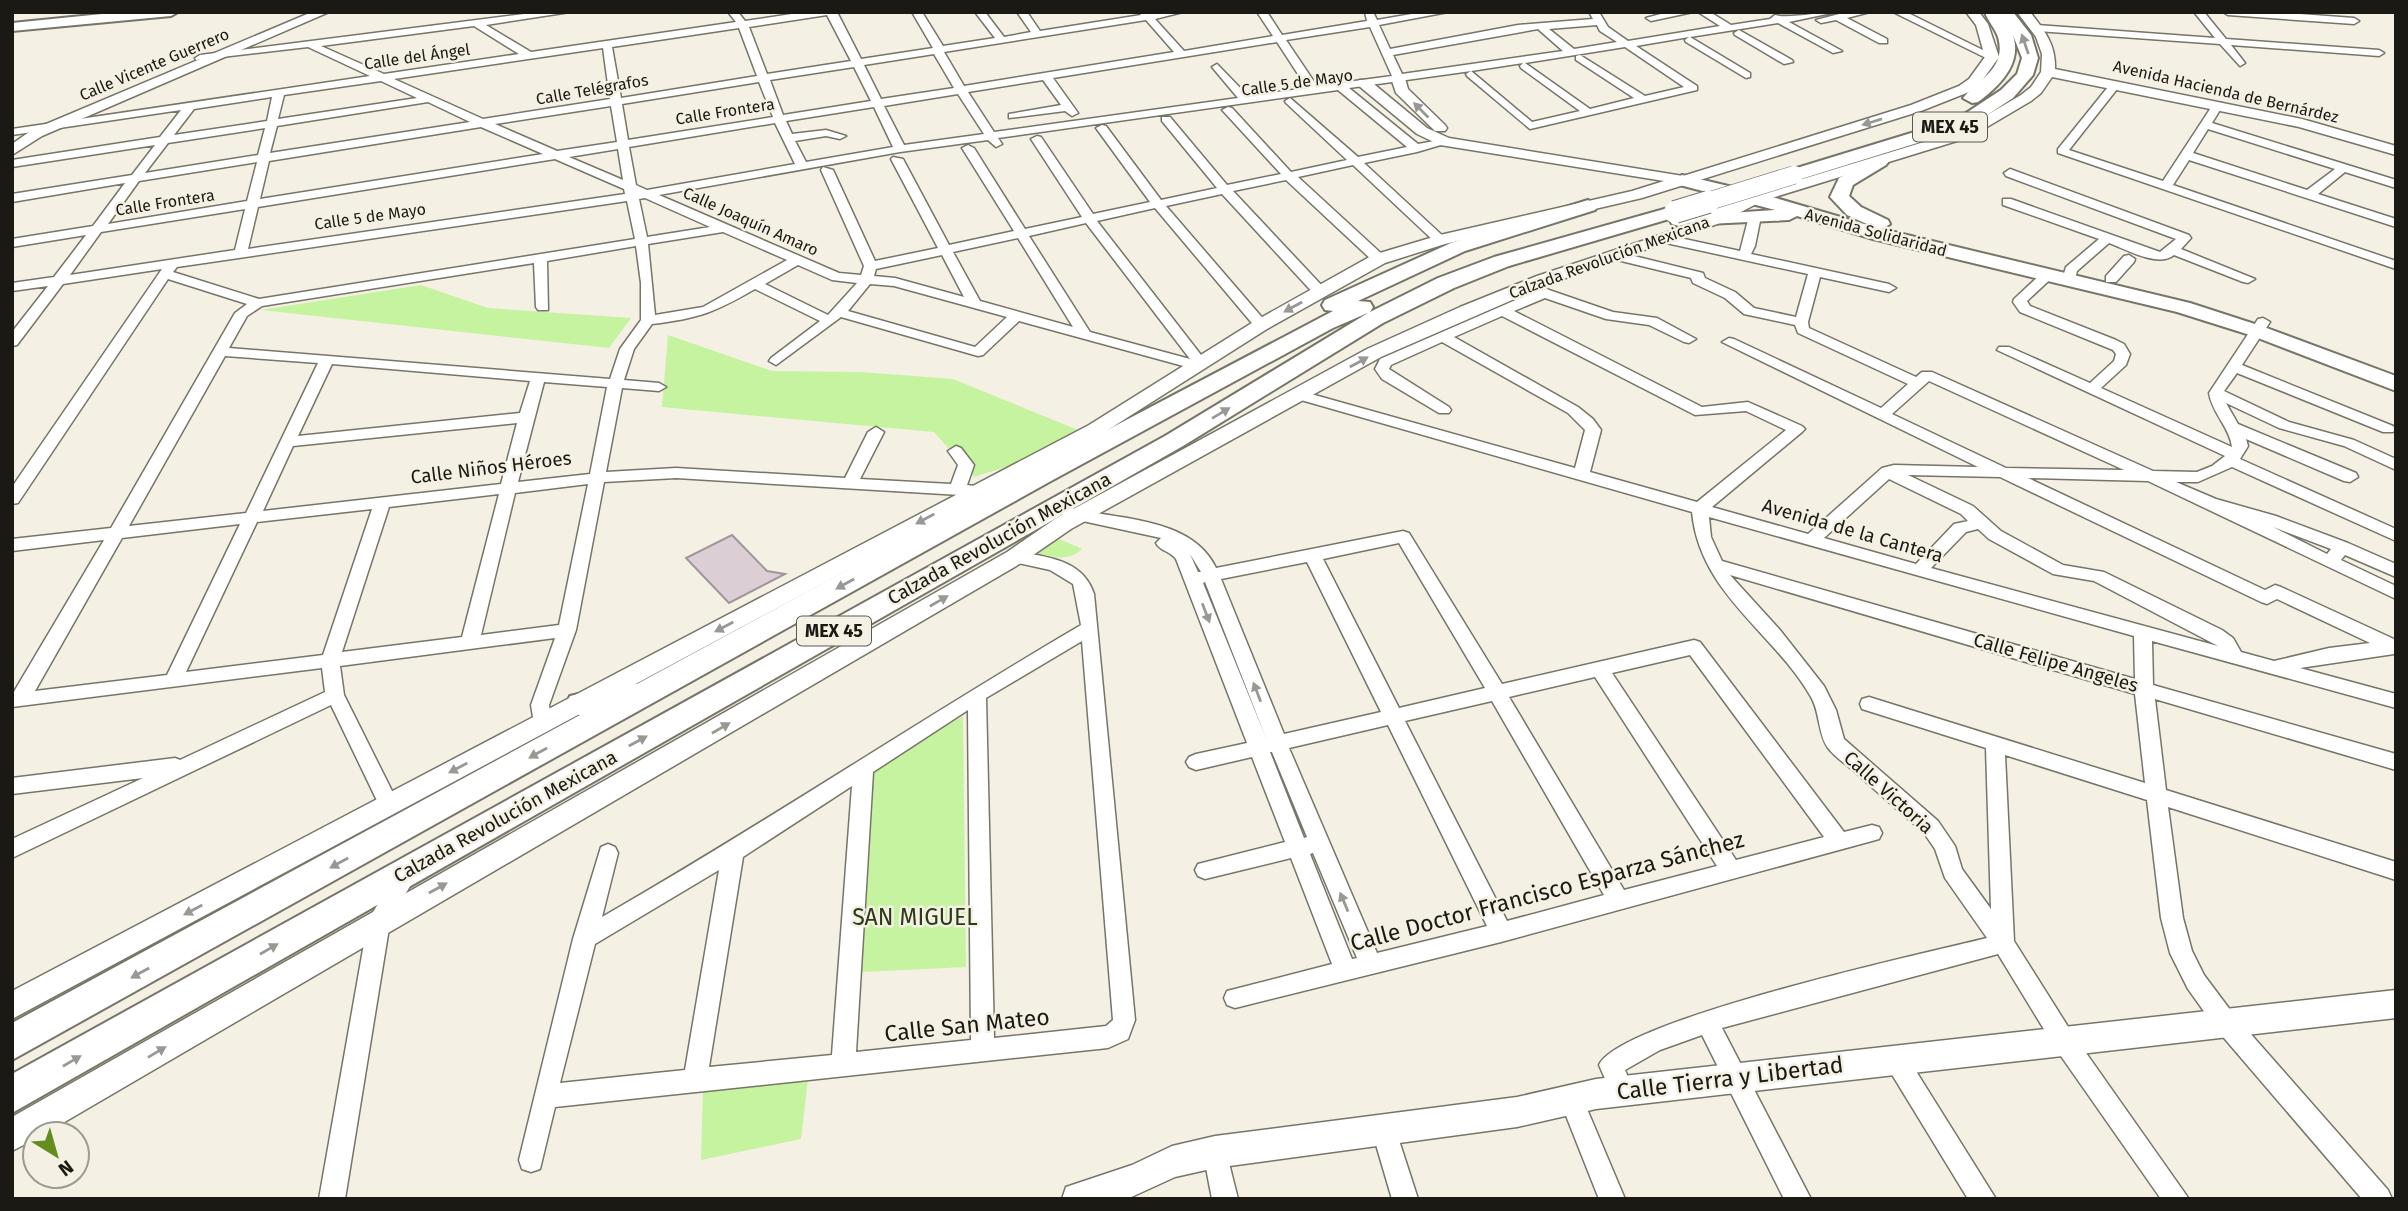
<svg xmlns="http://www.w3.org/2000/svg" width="2408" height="1211" viewBox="0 0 2408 1211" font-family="'Fira Sans',sans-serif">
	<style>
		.green { fill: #c6f39f }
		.building { fill: #dcced5; stroke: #a1949b; stroke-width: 2 }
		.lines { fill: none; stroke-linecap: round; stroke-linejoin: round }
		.minor-casing { stroke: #777468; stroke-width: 3 }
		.tertiary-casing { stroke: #777468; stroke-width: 3 }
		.secondary-casing { stroke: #777468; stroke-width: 4 }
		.primary-casing { stroke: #777468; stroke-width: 4 }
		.minor { fill: #fff; fill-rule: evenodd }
		.tertiary { fill: #fff; fill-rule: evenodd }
		.secondary { fill: #fff; fill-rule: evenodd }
		.primary { fill: #fff; fill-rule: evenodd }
		.primary-bridge-far1-casing { stroke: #777468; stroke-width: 19; stroke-linecap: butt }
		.primary-bridge-casing { stroke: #777468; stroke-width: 24; stroke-linecap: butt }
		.primary-bridge-far1 { stroke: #fff; stroke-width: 18 }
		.primary-bridge { stroke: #fff; stroke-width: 22 }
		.oneway { fill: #989895 }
		.labels { text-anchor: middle; stroke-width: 5; stroke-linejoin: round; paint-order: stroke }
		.far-street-label { font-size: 16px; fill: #1a1914; stroke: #f4f0e3 }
		.shield { fill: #f4f0e3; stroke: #5b5a52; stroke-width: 2 }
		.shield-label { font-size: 18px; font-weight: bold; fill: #1a1914 }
		.street-label { font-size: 19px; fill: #1a1914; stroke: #f4f0e3 }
		.near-street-label { font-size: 23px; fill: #1a1914; stroke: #f4f0e3 }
		.near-park-label { font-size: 23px; fill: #293c17; stroke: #f4f0e3 }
	</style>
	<rect width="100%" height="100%" fill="#f4f0e3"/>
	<path class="green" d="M421 285 488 308 631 318 609 348 261 310Z
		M668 335 772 371 861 372 953 379 1078 430 1062 443 1019 463 974 477 934 432 662 407Z
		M1057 538 1082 549C1069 561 1054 558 1037 553Z
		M963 716 966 967 862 972 871 768Z
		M808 1079 801 1139 701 1160 703 1087Z"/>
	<path class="building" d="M732 535 767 571 785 574 729 603 686 558Z"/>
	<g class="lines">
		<defs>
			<path id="minor" d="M540 12H570L486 25 531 52 736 22 728 12H738L745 21 805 12H837L861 59 933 48 912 12H922L943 46 995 38 975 12H985L1004 37 1031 32 1017 12H1027L1040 31 1141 15 1139 12H1183L1155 19 1184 51 1273 36 1257 12H1267L1282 35 1367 21 1365 12H1373L1377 20 1423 12H1448L1379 25 1390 49 1518 25 1593 19 1589 12H1599L1608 27 1628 41 1720 26 1698 12H1710L1731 25 1770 19 1775 15C1786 19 1821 12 1836 12L1789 22 1842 51 1833 53 1778 23 1690 37 1750 73V77L1746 78 1686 42 1685 40 1689 37 1636 46 1697 86V90L1530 129 1467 76 1466 74 1471 71 1349 88 1418 144 1445 139 1451 142 1417 152 1364 163 1444 237V243H1436L1353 165 1298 177 1384 256V262H1374L1286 180 1233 191 1325 289 1327 292 1320 296 1315 295 1222 194 1166 206 1266 322V328H1256L1155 208 1097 221 1208 364 1198 370 1019 321 983 355 978 356 841 317 776 365 769 361 771 358 820 321 755 289C713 313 700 318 652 324L634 349 624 380 659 383 666 387 659 391 622 388 606 472 676 468 845 478 868 432 876 427 884 432 860 479 951 484 958 465 948 451 956 446 961 448 974 465 967 485 983 487 985 491 977 496 676 478 604 482 576 630 549 705 552 724 549 729 542 731 535 729 531 705 555 638 340 666 344 695 399 805 396 811 389 813 382 811 331 705 12 858V839L143 778 12 794V778L175 758 180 760 325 692 322 668 12 707V695L104 540 12 551V539L111 528 235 313 247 304 168 279 18 503 12 504V487L162 269 63 284 17 345 12 346V332L48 286 12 291V283L54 277 86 235 12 247V239L93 226 125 183 12 202V194L132 175 155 145 12 167V160L160 137 181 110 12 135V129L370 76 308 47 196 60 195 58 200 55ZM827 15 851 61 767 74 749 27ZM1146 20 1174 52 964 86 944 52ZM1597 25 1600 31 1617 42 1574 49 1549 29ZM474 26 519 54 384 74 321 46ZM1370 27 1392 76 1317 86 1286 40ZM739 28 757 76 621 98 612 47ZM1538 29 1563 51 1402 74 1393 55ZM1277 42 1307 88 1248 96 1217 64 1212 67 1238 98 994 132 968 92 1043 80 1061 105 1009 114V118L1065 111 1072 116 1078 113 1053 78ZM1625 47 1684 87 1645 96 1580 55 1576 56V60L1634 98 1590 109 1525 63ZM603 48 610 99 483 119 394 79ZM934 54 954 88 881 99 864 65ZM1523 63 1520 66 1521 68 1580 111 1532 122 1471 71ZM854 67 871 101 783 115 770 80ZM381 81 417 98 278 119 284 95ZM759 82 773 117 628 140 622 104ZM1338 90 1407 147 1358 157 1290 98 1285 101 1286 103 1347 160 1291 172 1232 108 1228 107 1222 110 1224 112 1281 174 1227 185 1170 117H1162V121L1217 188 1161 200 1106 126 1102 125 1096 128 1150 202 1093 214 1041 137 1037 136 1031 139 1082 217 1025 229 974 148 968 145 962 148 1014 231 949 245 903 159 893 157 891 159 938 248 875 261 833 170 823 167 821 170 864 266 861 275 839 273 659 195 900 152 988 140 996 147 1002 144 998 138ZM958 94 984 134 904 145 884 106ZM272 97 267 121 174 135 194 109ZM428 102 470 122 270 153 277 126ZM611 106 617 142 557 151 495 124ZM874 107 893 147 806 162 795 141 826 136 840 139 846 136 826 130 792 134 786 121ZM775 123 795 164 647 190 636 185 629 147ZM481 127 543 154 260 199 269 161ZM265 128 258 155 145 173 168 143ZM618 149 623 180 569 157ZM555 159 624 189 625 194 248 249 258 207ZM257 162 247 201 108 224 139 181ZM645 198 710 227 647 237 639 199ZM627 201 635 239 259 299 173 272 177 267ZM245 209 235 250 70 275 101 232ZM1086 223 1190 359 1090 332 1029 236ZM723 232 787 260 703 307 655 315 648 244ZM1018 238 1073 327 980 301 953 252ZM636 246 641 283V320L620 349 610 379 229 348 247 316 262 306 534 263 536 307 538 310H548L547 261ZM942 255 964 297 895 278 874 276 876 269ZM798 265 832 280 857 283 828 315 765 284ZM870 284 894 286 1007 317 975 347 848 311ZM225 356 318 363 246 513 129 526ZM332 364 530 381 520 413 298 436ZM544 382 607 387 590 474 518 482ZM517 423 501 484 263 511 293 446ZM588 484 559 625 481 635 515 493ZM499 494 462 637 342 652 389 507ZM372 509 323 655 186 672 257 522ZM240 524 167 675 35 691 122 538Z
				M1668 12H1693L1651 21 1646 18Z
				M1847 12H1870L1847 18 1887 39V43H1879L1836 20 1821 23 1816 20Z
				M1893 12H1906L1997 57 1988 59Z
				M2194 12H2204L2226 39 2379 50 2384 53 2379 56 2231 45 2245 63 2240 66 2220 44 2037 31 2032 28 2037 25 2215 38Z
				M2223 12H2273L2354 18 2359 21 2354 24 2228 15Z
				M1739 30 1792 60 1793 62 1784 64 1735 35 1734 33Z
				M2112 82 2121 84 2069 150 2163 181 2214 103H2222L2223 105 2212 123 2396 180V188L2345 172 2318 194 2396 219V227L2189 160 2173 185 2396 261V269L2058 153V149ZM2208 129 2335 169 2307 190 2193 153Z
				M2010 169 2189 235 2191 238 2181 249 2255 279 2248 283 2243 282 2174 255C2158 268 2126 249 2109 243L2077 271 2074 283H2064L2062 280 2066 267 2099 239 2003 205V199H2011L2160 252 2176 239 2006 176 2004 173Z
				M1755 212 1761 216 1755 246 1751 254 1889 284 1896 288 1889 292 1820 277 1808 322 1809 328 1916 377 1922 372H1932L2153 471 2197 472 2212 466 2225 456 1997 350 1999 347H2009L2090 383 2114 361 2116 354 2113 350 2020 312 2013 302 2014 299 2043 272 2048 271 2055 275 2027 301 2030 306 2116 340 2124 344 2130 354 2126 365 2101 388 2232 447C2230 428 2212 413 2209 393L2258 319 2263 318 2270 322 2242 365 2393 426 2396 429 2393 432H2383L2237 373 2224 391 2289 422 2354 440 2396 459V470L2344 446 2279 428 2226 403 2238 424 2356 473 2358 477 2350 482 2344 481 2246 439 2248 446 2240 459 2396 529V541L2232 467 2198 482H2176L2216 499 2276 516 2348 543 2396 564V577L2345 555 2341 560 2396 586V599L2148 481 2028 478 2265 590 2275 585 2281 587 2396 640 2394 654 2300 668 2396 694V708L2152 641 2153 685 2396 754V770L2155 699 2166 790 2396 862V880L2168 807 2183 918 2192 951 2204 975 2234 1015 2388 1190 2392 1199H2362L2218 1031 2188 989 2170 953 2161 918 2147 800 2005 755 2014 941 2072 1033 2189 1199H2161L2056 1049 1998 954 1722 1028 1811 1199H1784L1702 1035 1660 1050 1625 1070 1634 1091 1630 1099 1622 1102 1614 1099 1599 1065C1619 1020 1926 953 1987 938L1945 878 1935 849 1924 833C1901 813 1878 793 1856 773 1847 765 1835 757 1828 748 1818 734 1820 712 1811 697 1773 631 1700 594 1692 512L1294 398 1292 395 1294 392H1304L1575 468 1585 430 1568 413 1442 342 1391 365 1389 369 1449 407 1451 410 1449 413H1439L1382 379 1375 369 1380 359 1534 292 1524 284 1531 280 1549 290 1613 312 1657 318 1696 339 1689 343 1684 342 1649 325 1606 319 1545 298 1514 311 1702 407 1748 402 1802 426 1805 429 1802 432 1712 507 1808 534 1882 468 1894 465 1978 467 1722 342 1729 338 1734 339 1881 408 1908 384 1798 333 1795 325 1744 314 1725 298 1693 283 1691 278 1613 259 1612 256 1618 252 1703 273 1705 278 1735 292 1754 308 1796 317 1808 274 1666 243 1660 239 1666 235 1740 251 1749 216ZM1502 316 1695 415 1746 411 1786 430 1697 502 1590 472 1601 430 1593 419 1578 407 1454 337ZM1929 381 2124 470 2006 468 1892 414ZM1908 475 2000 477 2261 602 2267 604 2277 599 2370 643 2329 648 2274 661 2241 652 2233 638 2222 630 2104 572 2063 565 2001 531 1973 506ZM1889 479 1961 514 1968 521 1954 524 1916 564 1824 538ZM1709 517 2134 636 2135 679 1722 561 1711 537ZM2273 527 2331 549 2327 554ZM1978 529 1989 539 2053 574 2094 581 2218 646 1931 568 1966 532ZM1730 575 2135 694 2145 783 1869 697 1862 699 1860 704 1862 709 1986 748 1991 909 1962 869 1955 846 1938 821 1844 739 1836 710 1824 686 1780 630Z
				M2129 255 2135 259 2134 262 2116 282H2106V276L2124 256Z
				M1070 508C1119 520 1192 517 1216 568L1403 531 1409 533 1502 684 1694 640 1700 642 1844 832 1872 825 1879 827 1882 833 1879 839 1872 841 1501 942 1235 1008 1227 1005 1224 998 1227 991 1332 964 1291 858 1205 879 1198 876 1195 870 1198 864 1285 842 1252 757 1196 770 1189 767 1186 762 1189 757 1196 754 1247 743 1176 559C1170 551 1160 551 1156 543L1161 538 1064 517 1062 513ZM1399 543 1485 688 1399 708 1323 559ZM1190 554 1201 572H1198ZM1307 562 1381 712 1284 734 1221 579ZM1205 582 1266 738 1203 583ZM1690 655 1824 837 1736 860 1612 673ZM1595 677 1717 866 1624 890 1509 697ZM1492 701 1604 895 1507 921 1405 721ZM1388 725 1487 926 1377 953 1289 748ZM1270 752H1272L1307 837 1304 838ZM1313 853 1357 958 1352 959 1310 854Z
				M1015 551C1046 557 1083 559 1094 594L1135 1020 1128 1039 1108 1048 555 1107 540 1169 531 1172 522 1169 519 1160 573 939 601 847 608 844 615 847 618 853 602 917C764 824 919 720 1081 625L1073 584 1050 570 1009 561 1007 557 1009 553ZM1082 641 1113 1020 1106 1026 994 1038 986 698ZM968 710 971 1040 856 1052 873 772ZM852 786 832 1055 709 1067 743 857ZM719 870 685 1070 560 1083 595 944Z
				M404 868 411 871 415 877 390 922 345 1199H319L368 921 397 871Z
				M1896 1049 1904 1052 1996 1199H1968L1888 1068 1884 1060 1888 1052Z
				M1571 1086 1579 1090 1625 1199H1599L1559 1098 1563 1090Z
				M1384 1119 1393 1123 1396 1131 1418 1199H1392L1372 1131 1375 1123Z
				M1215 1140 1224 1143 1238 1199H1212L1203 1152 1206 1143Z"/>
			<path id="tertiary" d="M312 12H329L42 136 12 155V144L32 130Z
				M1966 12H1979L1988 24 1999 57 1979 85 1969 92 1921 111 1642 198 1445 244 1385 263 1267 329 1103 433 12 1019V991L1089 425 1255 321 1373 255 1440 235 1632 191 1664 181 1440 145 1417 134 1359 86V80H1369L1427 128 1449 138 1683 176 1911 105 1959 86 1969 79 1985 57 1976 25Z
				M2017 12H2030C2045 31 2056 45 2055 69L2302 119 2396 146V155L2299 127 2052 77 2041 93 2031 101 1970 137 1762 201 1720 223 1549 284 1381 357 1071 529 1023 562 44 1134H35V1139L12 1151V1117L1007 552 1055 519 1367 349 1460 307 1537 276 1660 235 1708 217 1750 195 1960 131 2021 95 2031 87 2041 72 2042 54 2036 37Z
				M1398 74 1405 78 1408 89 1445 125 1447 128 1445 131H1435L1396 93 1391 78Z
				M2396 990V1018L1596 1109 1517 1127 1215 1168 1175 1177 1127 1199H1062L1066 1187 1132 1165 1172 1146 1215 1136 1517 1097 1596 1079Z"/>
			<path id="secondary" d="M122 12H178L171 16 12 31V23Z
				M1880 156 1889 161 1886 165 1853 185 1849 196 1861 207 1888 220 1890 224 1882 229 2190 303 2264 327 2396 376V391L2250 335 2177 312 1873 239 1797 216 1789 220 1707 224 1705 220 1707 216 1714 214 1775 210 1676 184 1673 180 1682 175 1762 194 1871 226 1847 215 1830 197 1839 178Z"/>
			<path id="primary" d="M1985 12H2013L2031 35 2038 58 2033 75 2013 98 1969 127 1801 179H1787L1784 175 1787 171 1957 119 2001 90 2017 74 2022 58 2011 30C2025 61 2001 85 1978 102L1972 103 1963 98C1979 79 2007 68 1998 37 1995 28 1987 20 1985 12Z
				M1756 192 1766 198 1763 202 1679 226 1672 224 1669 219 1509 266 1454 288 1383 323 1183 446 12 1113V1074L1165 436 1368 313 1438 278 1494 257 1675 206 1682 208 1685 212Z
				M1588 200 1598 206 1595 210 1465 251 1358 301 1370 302 1373 307 1370 312 1333 328 1051 481 12 1060V1023L580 715 570 712 566 704 570 696 630 682 637 684 1033 469 1333 311 1325 310 1322 305 1325 300 1451 243Z"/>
		</defs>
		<use href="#minor" class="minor-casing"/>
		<use href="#tertiary" class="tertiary-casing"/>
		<use href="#secondary" class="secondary-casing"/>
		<use href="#primary" class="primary-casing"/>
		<use href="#minor" class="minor"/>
		<use href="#tertiary" class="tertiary"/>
		<use href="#secondary" class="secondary"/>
		<use href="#primary" class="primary"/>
		<defs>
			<path id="primary-bridge-far1" d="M1703 203 1794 175"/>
			<path id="primary-bridge" d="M1675 212 1708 202"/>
		</defs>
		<use href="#primary-bridge-far1" class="primary-bridge-far1-casing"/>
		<use href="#primary-bridge" class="primary-bridge-casing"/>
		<use href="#primary-bridge-far1" class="primary-bridge-far1"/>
		<use href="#primary-bridge" class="primary-bridge"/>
	</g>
	<defs><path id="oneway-solid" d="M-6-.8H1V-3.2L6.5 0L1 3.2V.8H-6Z" transform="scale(1.75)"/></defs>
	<g class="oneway">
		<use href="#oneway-solid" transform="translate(2025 44) rotate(-109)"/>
		<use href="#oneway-solid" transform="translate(1421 110) rotate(-135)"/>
		<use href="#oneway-solid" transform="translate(1872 122) rotate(163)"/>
		<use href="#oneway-solid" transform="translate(1293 307) rotate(151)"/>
		<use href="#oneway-solid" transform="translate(1359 362) rotate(-29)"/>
		<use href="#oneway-solid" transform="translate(1221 413) rotate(-31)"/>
		<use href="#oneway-solid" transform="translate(925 519) rotate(152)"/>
		<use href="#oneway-solid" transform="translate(845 584) rotate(151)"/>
		<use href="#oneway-solid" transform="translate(939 601) rotate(-30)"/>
		<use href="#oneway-solid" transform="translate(1206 613) rotate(69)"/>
		<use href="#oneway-solid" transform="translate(724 627) rotate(152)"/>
		<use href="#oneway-solid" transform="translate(1257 692) rotate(-111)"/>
		<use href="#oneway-solid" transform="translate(721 728) rotate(-30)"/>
		<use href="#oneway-solid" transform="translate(638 741) rotate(-29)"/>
		<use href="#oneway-solid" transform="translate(538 753) rotate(151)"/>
		<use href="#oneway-solid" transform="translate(458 768) rotate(152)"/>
		<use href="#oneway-solid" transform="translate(339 863) rotate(151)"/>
		<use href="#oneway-solid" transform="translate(438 888) rotate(-29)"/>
		<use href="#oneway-solid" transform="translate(1344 902) rotate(-113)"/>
		<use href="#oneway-solid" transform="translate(193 910) rotate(152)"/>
		<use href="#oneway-solid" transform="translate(269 949) rotate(-30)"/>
		<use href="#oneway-solid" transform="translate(140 973) rotate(151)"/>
		<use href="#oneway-solid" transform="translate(157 1052) rotate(-31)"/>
		<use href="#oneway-solid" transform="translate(72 1061) rotate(-30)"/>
	</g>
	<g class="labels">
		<g class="far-street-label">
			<text transform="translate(417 56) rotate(-8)" y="6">Calle del Ángel</text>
			<text transform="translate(154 64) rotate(-23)" y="6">Calle Vicente Guerrero</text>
			<text transform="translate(1297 82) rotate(-8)" y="6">Calle 5 de Mayo</text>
			<text transform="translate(592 89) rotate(-10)" y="6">Calle Telégrafos</text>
			<text transform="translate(2226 91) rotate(13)" y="6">Avenida Hacienda de Bernárdez</text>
			<text transform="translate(725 111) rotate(-9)" y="6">Calle Frontera</text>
			<text transform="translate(165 202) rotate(-9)" y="6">Calle Frontera</text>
			<text transform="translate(370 216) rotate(-8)" y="6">Calle 5 de Mayo</text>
			<text transform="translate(751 221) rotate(24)" y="6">Calle Joaquín Amaro</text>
			<text transform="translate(1876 232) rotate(15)" y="6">Avenida Solidaridad</text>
			<text transform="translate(1609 257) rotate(-20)" y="6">Calzada Revolución Mexicana</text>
		</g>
		<g class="shield">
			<rect x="1913" y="112.5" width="74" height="29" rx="5"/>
			<rect x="797" y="616.5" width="74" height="29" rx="5"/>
		</g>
		<g class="shield-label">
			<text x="1950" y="133">MEX 45</text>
			<text x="834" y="637">MEX 45</text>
		</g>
		<g class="street-label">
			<text transform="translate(491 467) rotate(-7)" y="7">Calle Niños Héroes</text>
			<text transform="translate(1853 530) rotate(16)" y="7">Avenida de la Cantera</text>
			<text transform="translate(999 538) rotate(-29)" y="7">Calzada Revolución Mexicana</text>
			<text transform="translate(2056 662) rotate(16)" y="7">Calle Felipe Angeles</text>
			<text transform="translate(1889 792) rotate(42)" y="7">Calle Victoria</text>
			<text transform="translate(505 816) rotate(-29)" y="7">Calzada Revolución Mexicana</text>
		</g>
		<g class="near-street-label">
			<text transform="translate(1547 891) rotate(-15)" y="8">Calle Doctor Francisco Esparza Sánchez</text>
			<text transform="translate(967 1025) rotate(-6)" y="8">Calle San Mateo</text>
			<text transform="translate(1730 1078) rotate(-7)" y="8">Calle Tierra y Libertad</text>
		</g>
		<g class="near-park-label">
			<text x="915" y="925">SAN MIGUEL</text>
		</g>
	</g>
	<rect width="2408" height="1211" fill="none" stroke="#1a1914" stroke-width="28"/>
	<g transform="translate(56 1155) rotate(143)"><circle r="33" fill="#f4f0e3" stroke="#9d9a90" stroke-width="2"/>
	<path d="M0-5L12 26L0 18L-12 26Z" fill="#638e1e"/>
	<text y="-10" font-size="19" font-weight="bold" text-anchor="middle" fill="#1a1914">N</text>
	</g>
</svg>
